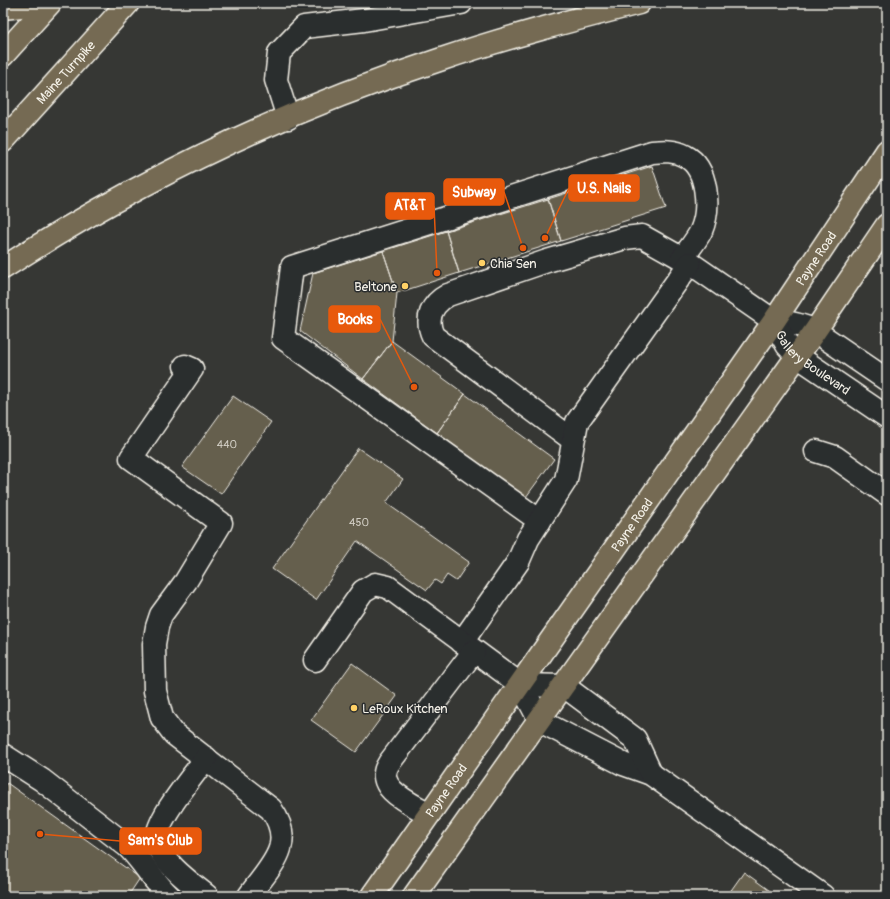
<svg xmlns="http://www.w3.org/2000/svg" width="890" height="899" viewBox="0 0 890 899" font-family="Pangolin,sans-serif">
	<style>
		.building { fill: #655e4e; stroke: #f4f1e8 }
		.lines { fill: none; stroke-linecap: round; stroke-linejoin: round }
		.minor-casing { stroke: #f4f1e8; stroke-width: 25 }
		.major-casing { stroke: #f4f1e8; stroke-width: 25 }
		.highway-casing { stroke: #f4f1e8; stroke-width: 25 }
		.minor { stroke: #2a2d2e; stroke-width: 22 }
		.major { stroke: #756b52; stroke-width: 22 }
		.highway { stroke: #756b52; stroke-width: 22 }
		.poi-dot { fill: #ffd166; stroke: #2a2d2e; stroke-width: 1.5 }
		.labels { text-anchor: middle; stroke-width: 3; stroke-linejoin: round; paint-order: stroke }
		.number-label { font-size: 11px; fill: #d0ccc2 }
		.street-label { font-size: 13px; fill: #f4f1e8; stroke: #2a2d2e }
		.poi-label { font-size: 13px; fill: #f4f1e8; stroke: #2a2d2e; text-anchor: start }
		.leader { fill: none; stroke: #e8590c; stroke-width: 1.5 }
		.callout-dot { fill: #e8590c; stroke: #2a2d2e; stroke-width: 1.5 }
		.callout { fill: #e8590c; stroke: #e8590c; stroke-width: 1.5 }
		.callout-label { font-size: 14px; text-anchor: middle; font-weight: bold; fill: #fff }
	</style>
	<rect width="100%" height="100%" fill="#363734"/>
	<filter id="ink" filterUnits="userSpaceOnUse"><feTurbulence type="fractalNoise" baseFrequency=".025" numOctaves="2"/><feDisplacementMap in="SourceGraphic" scale="8" xChannelSelector="R" yChannelSelector="G"/><feConvolveMatrix kernelMatrix="1 2 1 2 8 2 1 2 1" color-interpolation-filters="sRGB"/></filter>
	<g filter="url(#ink)">
		<path class="building" d="M652 166 666 208 561 241 548 199Z
			M548 199 561 241 459 273 446 231Z
			M446 231 459 273 397 293 383 251Z
			M383 251 397 293 392 341 363 379 300 331 313 273Z
			M392 341 465 394 437 433 363 379Z
			M465 394 554 459 526 497 437 433Z
			M233 396 271 422 221 494 182 467Z
			M358 448 403 479 386 503 469 562 456 581 447 575 441 584 435 580 427 590 357 541 316 600 272 569Z
			M352 663 397 696 356 752 311 720Z
			M7 783 140 878 128 896H3V789Z
			M744 872 777 896H727Z"/>
		<g class="lines">
			<defs>
				<g id="minor">
					<path d="M288 118 276 80 279 53 304 27 364 20 461 3"/>
					<path d="M774 321C789 322 801 324 815 331L887 380"/>
					<path d="M185 366 192 369 131 458 221 523 186 581 161 615 157 627 154 644 155 691 162 718 174 734 271 809C297 845 270 866 249 896"/>
					<path id="s1" d="M573 440 433 336C425 319 431 304 448 295L547 261 625 238 642 236 690 263 774 321 787 345 797 356 887 417"/>
					<path d="M816 451 835 457 887 494"/>
					<path d="M540 521 283 338 292 267 652 152C663 151 675 150 685 156 709 168 710 210 701 231 696 241 688 250 682 259"/>
					<path d="M462 642 518 562 528 539 566 480 577 422 690 263"/>
					<path d="M315 660 363 591 375 584 388 587 521 685 540 721 623 764 651 774 823 896"/>
					<path d="M521 685 564 686 635 739 651 774"/>
					<path d="M3 755 42 780 127 846C143 861 153 881 169 896"/>
					<path d="M206 758C194 775 153 822 157 842 161 862 192 884 207 896"/>
					<path d="M429 814C412 804 372 788 389 763L474 651"/>
				</g>
				<g id="major">
					<path id="s2" d="M372 896 774 321 887 151"/>
					<path d="M414 896 815 331 887 225"/>
				</g>
				<g id="highway">
					<path d="M3 8 47 3"/>
					<path d="M3 55 50 3"/>
					<path id="s3" d="M3 141 128 3"/>
					<path d="M3 268C139 180 288 109 442 59 507 37 573 20 639 3"/>
				</g>
			</defs>
			<use href="#minor" class="minor-casing"/>
			<use href="#major" class="major-casing"/>
			<use href="#highway" class="highway-casing"/>
			<use href="#minor" class="minor"/>
			<use href="#major" class="major"/>
			<use href="#highway" class="highway"/>
		</g>
	</g>
	<g class="poi-dot">
		<circle cx="482" cy="263" r="4"/>
		<circle cx="405" cy="286" r="4"/>
		<circle cx="354" cy="708" r="4"/>
	</g>
	<g class="labels">
		<g class="number-label">
			<text x="227" y="448">440</text>
			<text x="359" y="526">450</text>
		</g>
		<g class="street-label">
			<text dy="5" stroke="none"><textPath href="#s3" startOffset="93">Maine Turnpike</textPath></text>
			<text dy="5" stroke="none"><textPath href="#s2" startOffset="777">Payne Road</textPath></text>
			<text dy="5" stroke="none"><textPath href="#s1" startOffset="642">Gallery Boulevard</textPath></text>
			<text dy="5" stroke="none"><textPath href="#s2" startOffset="453">Payne Road</textPath></text>
			<text dy="5" stroke="none"><textPath href="#s2" startOffset="129">Payne Road</textPath></text>
		</g>
		<g class="poi-label">
			<text x="490" y="268">Chia Sen</text>
			<text x="397" y="291" text-anchor="end">Beltone</text>
			<text x="362" y="713">LeRoux Kitchen</text>
		</g>
	</g>
	<path class="leader" d="M545 238L569 188M523 248L504 192M437 273L434 206M414 387L380 319M40 834L120 841"/>
	<g class="callout-dot">
		<circle cx="545" cy="238" r="4"/>
		<circle cx="523" cy="248" r="4"/>
		<circle cx="437" cy="273" r="4"/>
		<circle cx="414" cy="387" r="4"/>
		<circle cx="40" cy="834" r="4"/>
	</g>
	<g class="callout">
		<rect x="569" y="175" width="70" height="26" rx="4"/>
		<rect x="444" y="179" width="60" height="26" rx="4"/>
		<rect x="386" y="193" width="48" height="26" rx="4"/>
		<rect x="329" y="306" width="51" height="26" rx="4"/>
		<rect x="120" y="828" width="81" height="26" rx="4"/>
	</g>
	<g class="callout-label">
		<text x="604" y="193">U.S. Nails</text>
		<text x="474" y="197">Subway</text>
		<text x="410" y="210">AT&amp;T</text>
		<text x="355" y="324">Books</text>
		<text x="160" y="845">Sam's Club</text>
	</g>
	<rect width="890" height="899" fill="none" stroke="#2a2d2e" stroke-width="16"/>
	<rect x="8" y="8" width="874" height="883" fill="none" stroke="#f4f1e8" stroke-width="1.5" filter="url(#ink)"/>
</svg>
